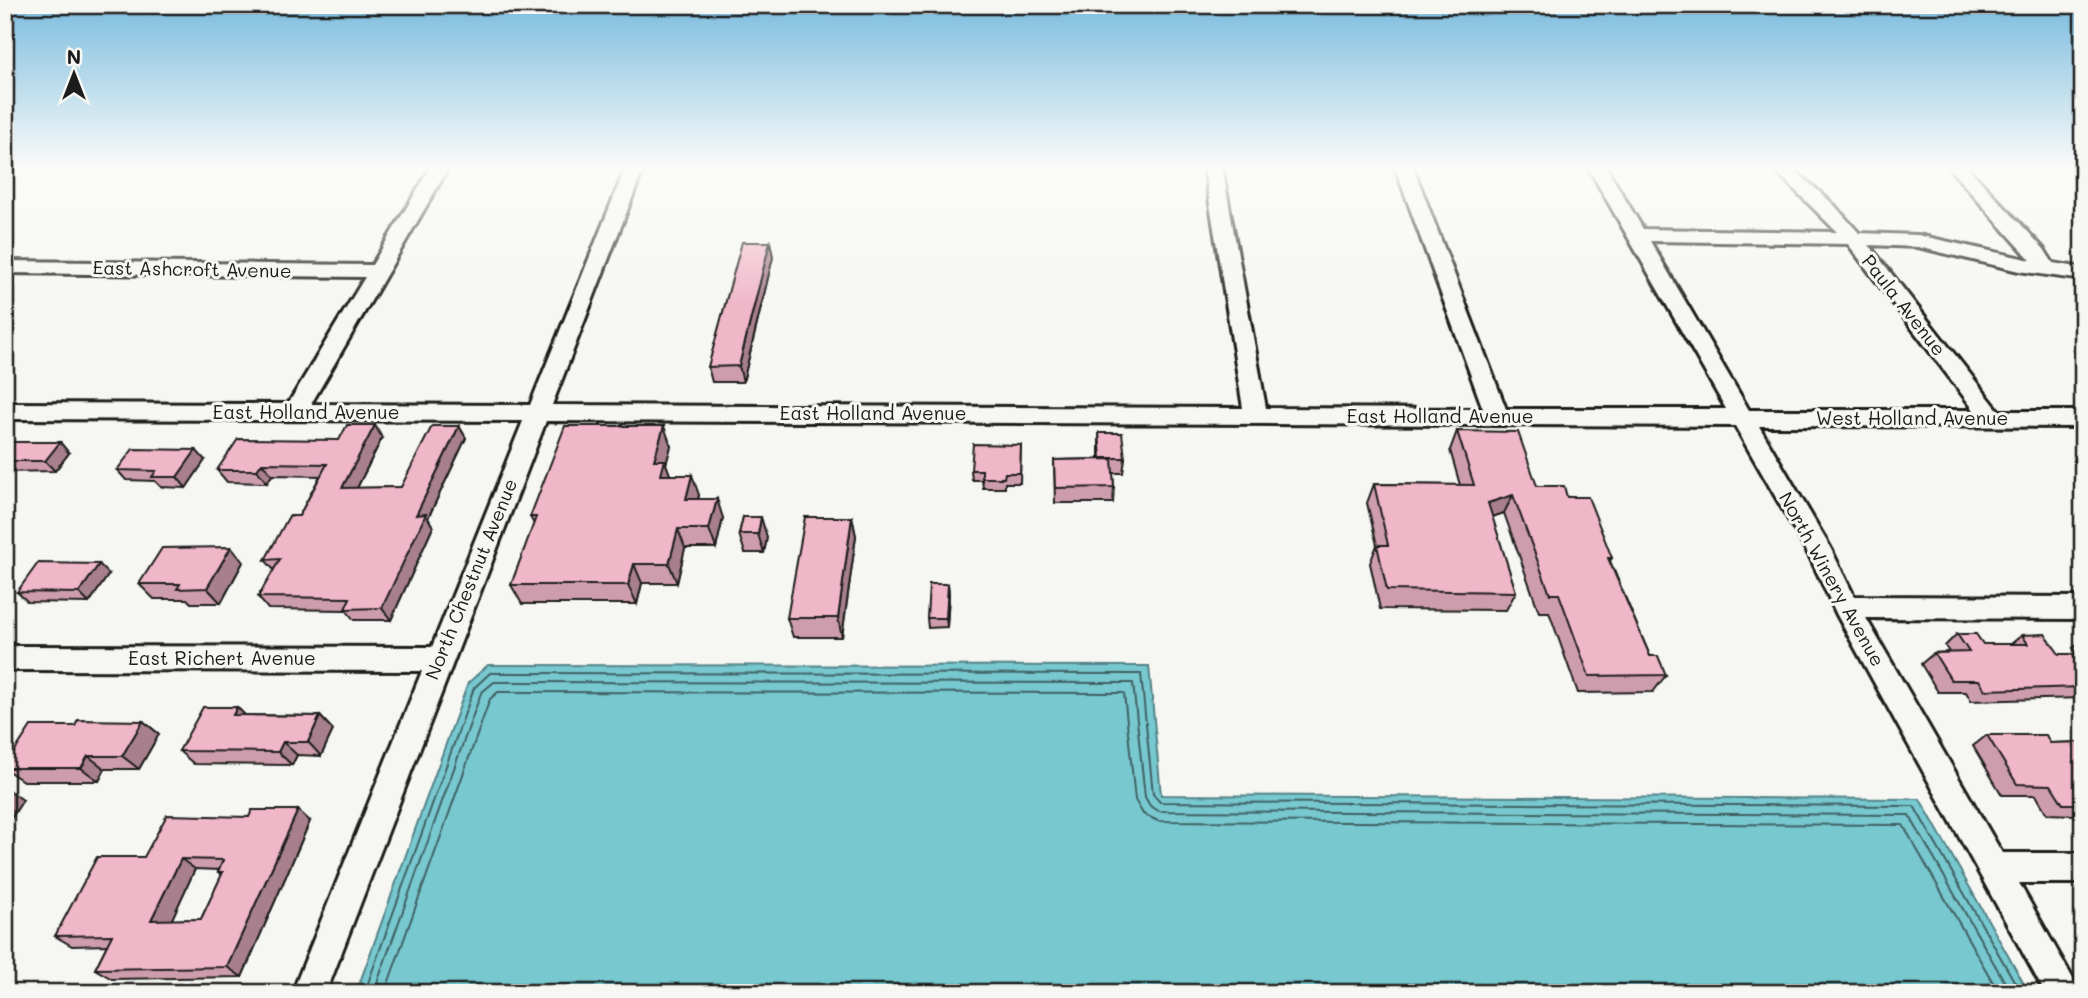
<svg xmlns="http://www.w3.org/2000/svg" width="2088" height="998" viewBox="0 0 2088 998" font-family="Mali,sans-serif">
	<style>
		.water { fill: #77c8cf; stroke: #538387; stroke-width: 2 }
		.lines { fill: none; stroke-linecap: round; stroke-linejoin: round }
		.shore { stroke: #406164; stroke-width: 2 }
		.street-casing { stroke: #1c1c1c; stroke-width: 6 }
		.street { fill: #f6f6f2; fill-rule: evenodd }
		.wall { fill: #ce9dad; stroke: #1c1c1c; stroke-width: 2; fill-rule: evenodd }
		.shaded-wall { fill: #a8808d; stroke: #1c1c1c; stroke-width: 2 }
		.building { fill: #f0b7c9; stroke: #1c1c1c; stroke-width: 2; fill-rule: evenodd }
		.labels { text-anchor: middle; stroke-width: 6; stroke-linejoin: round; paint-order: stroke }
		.street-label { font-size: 19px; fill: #1c1c1c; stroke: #f6f6f2 }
	</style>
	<rect width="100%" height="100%" fill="#f6f6f2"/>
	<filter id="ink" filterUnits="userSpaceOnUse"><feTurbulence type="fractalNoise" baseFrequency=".0143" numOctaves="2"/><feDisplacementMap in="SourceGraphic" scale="14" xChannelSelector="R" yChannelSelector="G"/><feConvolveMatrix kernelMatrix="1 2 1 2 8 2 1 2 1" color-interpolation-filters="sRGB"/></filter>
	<g filter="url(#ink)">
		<path class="water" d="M488 665 1149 666 1161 795 1920 799 2029 993H363L359 985 468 683Z"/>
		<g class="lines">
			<path class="shore" d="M369 993 368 983 474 688 490 673 1141 674 1153 794 1160 802 1914 806 2021 993
				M378 993 377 983 481 693 494 682 1133 683 1145 797 1150 806 1159 811 1909 815 2011 993
				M388 993V984L490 699 498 692 1124 693 1135 800 1143 814 1158 821 1903 825 1999 993"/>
			<defs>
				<path id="street" d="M431 167H449L311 404 530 405 626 167H644L552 405 1243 408 1204 167H1222L1266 408 1483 409 1395 167H1413L1506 409H1726L1588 167H1606L1643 229 1837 232 1772 167H1791L1833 204 1859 233 1918 235 2031 260 1948 167H1967L2044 249 2053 263 2083 268V280L2019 271 1918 247 1869 245 1999 411H2083V427L1759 426 1830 547 1854 596 2083 597V619L1866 618 2002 853H2083V883H2019L2081 993H2045L1837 615 1810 557 1735 426 546 421 326 993H292L422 671 5 670V646L432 647 523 421 5 419V403L288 404 365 277 5 273V261L372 265ZM1650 241 1848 244 1974 410H1749Z"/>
			</defs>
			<use href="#street" class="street-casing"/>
			<use href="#street" class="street"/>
		</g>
		<path class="wall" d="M770 242 773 257 743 382H712L708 367Z
			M459 426 466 438 428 518 433 527 391 620H354L346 610 268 609 258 597 274 570 265 560 299 516 320 476 272 475 267 483 227 482 217 470 339 440 382 438 357 488 401 487Z
			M1457 431 1537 486 1567 497 1612 558 1610 561 1650 656 1666 675 1653 692 1578 693 1549 612H1539L1504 513 1492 517 1516 592 1506 610 1380 609 1370 563 1377 545 1367 503 1374 484 1460 485 1450 450Z
			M1099 433 1125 458 1123 473H1113L1114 487 1113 503H1055L1054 460 1099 459Z
			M5 442 69 453 55 471 5 472Z
			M1021 445 1020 483H1005V488H983L982 480H972L971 470Z
			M671 446 666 464 670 475 699 495 698 499 723 518 716 548H685L677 583H642L637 604H522L511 585 534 524 530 517Z
			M205 460 186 488 161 487 155 481 126 480 117 470Z
			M743 517 767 537 764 553H745L739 534Z
			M852 517 856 536 842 637H793L787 618Z
			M243 562 221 603H191L187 599H154L139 584Z
			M109 574 89 603 28 602 17 592Z
			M948 584 949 594 947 627 928 628 927 618Z
			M1957 634 1983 644H2011L2022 635 2059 654H2078L2073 648 2083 640V698L1971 701 1966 692H1938L1921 664 1934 653 1949 652 1945 646Z
			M245 715 320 716 333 730 321 756 297 755 292 765 194 764 179 751Z
			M143 721 159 734 139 769H105L99 781H23L5 769V766Z
			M1987 735 2050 743 2083 742V808L2074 815 2047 814 2036 795H2002L1973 746Z
			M310 821 242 977 112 979 95 969 107 945 72 946 55 936 144 857ZM195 869 219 870 218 872 222 875 201 919 171 920Z"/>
		<path class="shaded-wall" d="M770 242 773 257 743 382 739 366Z
			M375 425 382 438 351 500 342 488Z
			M459 426 466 438 428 518 433 527 391 620 382 608 416 515Z
			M664 426 671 446 666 464 672 480 668 495 654 460Z
			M60 442 69 453 55 471 45 461Z
			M196 450 205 460 186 488 177 477Z
			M262 463 272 475 267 483 257 470Z
			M692 475 699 495 693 519 686 499Z
			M1513 495 1504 513 1479 521 1488 503Z
			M717 499 723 518 716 548 709 529Z
			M761 517 767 537 764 553 758 534Z
			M852 517 856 536 842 637 838 618Z
			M678 529 685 548 677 583 669 564Z
			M231 547 243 562 221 603 207 588Z
			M99 564 109 574 89 603 79 593Z
			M634 564 642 583 637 604 628 585Z
			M948 584 949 594 947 627 946 618Z
			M237 707 251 721 233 715Z
			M320 716 333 730 321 756 308 742Z
			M143 721 159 734 139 769 122 756Z
			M283 742 297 755 292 765 278 752Z
			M88 756 105 769 99 781 81 768Z
			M7 789 23 800 5 828V792Z
			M298 810 310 821 242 977 227 967Z
			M181 859 195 869 167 930 151 920Z"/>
		<path class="building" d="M742 242H770L739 366 708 367Z
			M347 425H375L342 488 401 487 432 426H459L416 515 426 514 382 608 345 609 350 598 258 597 280 559 265 560 289 516H299L327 464 262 463 257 470H217L238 439 339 440Z
			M565 426H664L654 460H665L661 475H692L686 499H717L709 529H678L669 564H634L628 585H511L536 517H530Z
			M1457 431 1518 432 1537 486H1564L1567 497H1588L1612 558H1608L1650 656H1658L1666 675 1589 676 1559 594H1550L1513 495 1488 503 1516 592 1387 590 1377 545H1388L1374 484 1474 485Z
			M1099 433H1122L1125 458H1101Z
			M5 442H60L45 461H5Z
			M973 444 1021 445 1020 473H1005L1004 478H982V470H971Z
			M133 449 196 450 177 477H152L156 471 117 470Z
			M1112 459 1114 487 1055 488 1054 460Z
			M743 517H761L758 534H739Z
			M805 517H852L838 618H787Z
			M231 547 207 588 177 589 180 584H139L162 548Z
			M38 563 99 564 79 593 17 592Z
			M929 584H948L946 618H927Z
			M1957 634H1976L1983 644H2028L2022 635 2045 634 2059 654H2083V687L1985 690 1979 680H1951L1934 653 1969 652Z
			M203 707H237L233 715 320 716 308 742H283L278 752 179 751Z
			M78 720 143 721 122 756H88L81 768H5V766L31 726H75Z
			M1987 735H2046L2050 743 2083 742V804H2063L2051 785 2017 784Z
			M252 810H298L227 967 95 969 112 935 55 936 97 857H144L167 815 249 817ZM181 859 223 860 218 872H223L201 919 151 920Z"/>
	</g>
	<linearGradient id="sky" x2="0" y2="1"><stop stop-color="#7bbcde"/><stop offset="0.55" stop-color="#fbfbf9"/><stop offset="1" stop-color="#fbfbf9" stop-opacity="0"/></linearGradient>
	<rect width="2088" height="306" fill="url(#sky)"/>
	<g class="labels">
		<g class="street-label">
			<text transform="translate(192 269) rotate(1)" y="7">East Ashcroft Avenue</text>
			<text transform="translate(1904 305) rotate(52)" y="7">Paula Avenue</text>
			<text x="306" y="419">East Holland Avenue</text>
			<text x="873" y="420">East Holland Avenue</text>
			<text x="1440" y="423">East Holland Avenue</text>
			<text x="1912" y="425">West Holland Avenue</text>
			<text transform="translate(471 579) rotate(-68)" y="7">North Chestnut Avenue</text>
			<text transform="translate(1832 579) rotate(61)" y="7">North Winery Avenue</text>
			<text x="222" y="665">East Richert Avenue</text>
		</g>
	</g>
	<rect width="2088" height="998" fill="none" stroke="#f6f6f2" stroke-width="28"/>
	<rect x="14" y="14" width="2060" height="970" fill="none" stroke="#1c1c1c" stroke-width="2.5" filter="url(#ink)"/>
	<g transform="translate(74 74)" stroke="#f6f6f2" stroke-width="5" paint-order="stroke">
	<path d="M0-5L12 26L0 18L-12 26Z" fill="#1c1c1c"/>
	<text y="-10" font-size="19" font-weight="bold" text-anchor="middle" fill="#1c1c1c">N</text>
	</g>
</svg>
